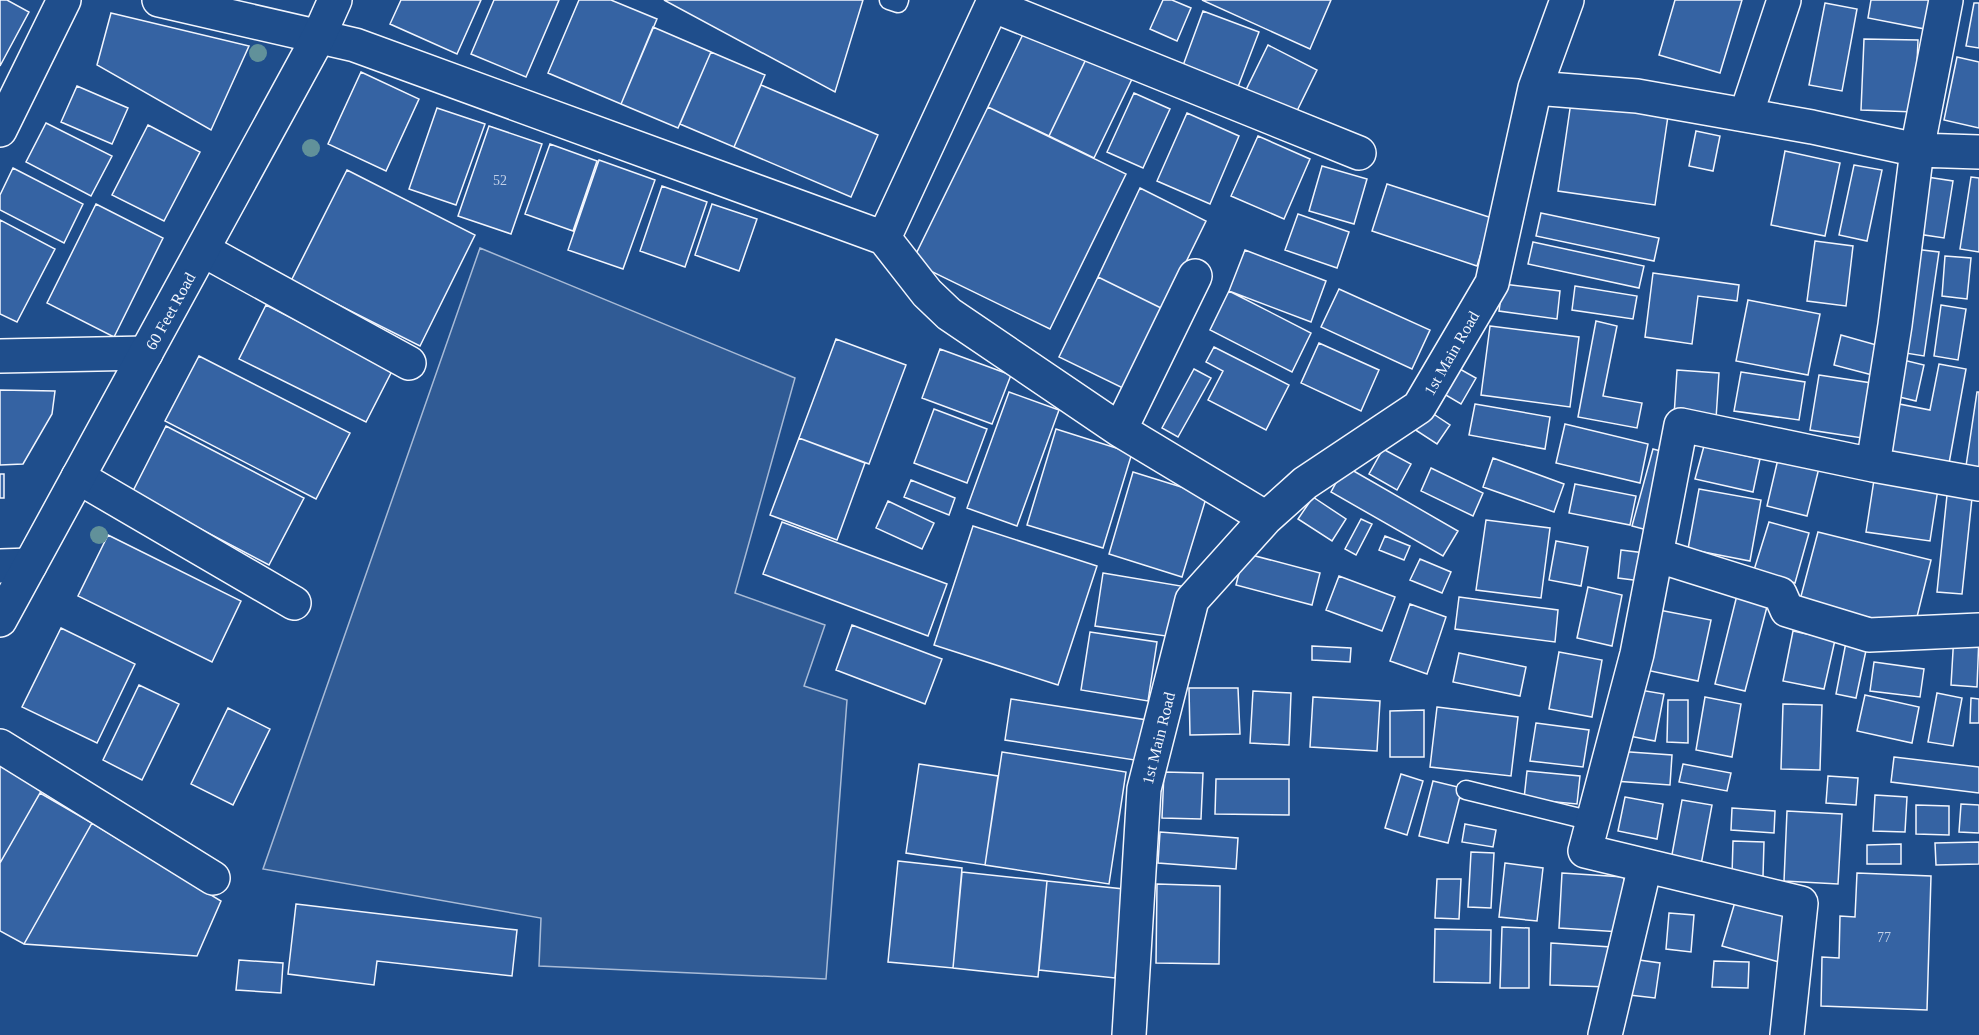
<svg xmlns="http://www.w3.org/2000/svg" width="1979" height="1035" viewBox="0 0 1979 1035" font-family="Georgia,serif">
	<style>
		.built { fill: #305b95; stroke: #a8bbd7; stroke-width: 1.5 }
		.building { fill: #3563a3; stroke: #f2f6ff; stroke-width: 1.5 }
		.lines { fill: none; stroke-linecap: round; stroke-linejoin: round }
		.lane-casing { stroke: #f2f6ff; stroke-width: 21 }
		.street-casing { stroke: #f2f6ff; stroke-width: 36 }
		.secondary-casing { stroke: #f2f6ff; stroke-width: 36 }
		.lane { stroke: #1f4e8c; stroke-width: 18 }
		.street { stroke: #1f4e8c; stroke-width: 33 }
		.secondary { stroke: #1f4e8c; stroke-width: 33 }
		.tree { fill: #61919a }
		.labels { text-anchor: middle; stroke-width: 4.5; stroke-linejoin: round; paint-order: stroke }
		.number-label { font-size: 14px; fill: #c3d1e8 }
		.street-label { font-size: 16px; fill: #f2f6ff; stroke: #1f4e8c }
	</style>
	<rect width="100%" height="100%" fill="#1f4e8c"/>
	<path class="built" d="M480 248 795 378 735 593 825 625 804 686 847 700 826 979 539 966 541 918 263 869Z"/>
	<path class="building" d="M0 0H7L29 12 0 66Z
		M401 0H481L457 54 390 24Z
		M494 0H559L526 77 471 54Z
		M579 0H611L657 19 621 104 548 73Z
		M664 0H863L835 92Z
		M1163 0H1172L1191 8 1177 41 1150 29Z
		M1202 0H1331L1310 49Z
		M1675 0H1742L1720 73 1659 55Z
		M1871 0H1931L1925 29 1868 18Z
		M1825 3 1857 9 1842 91 1809 85Z
		M1974 3H1979V48L1966 46Z
		M1203 11 1259 32 1236 92 1181 71Z
		M111 13 249 46 211 130 97 65Z
		M653 27 711 52 678 128 621 104Z
		M1026 28 1087 57 1049 136 988 107Z
		M1864 39 1918 40 1915 112 1861 110Z
		M1268 45 1317 70 1292 121 1243 96Z
		M711 52 765 75 734 147 680 124Z
		M1087 57 1132 79 1094 158 1049 136Z
		M1957 57 1979 62V128L1944 120Z
		M361 72 419 99 386 171 328 144Z
		M761 85 878 135 851 197 734 147Z
		M77 86 128 108 112 144 61 122Z
		M1134 93 1170 109 1143 168 1107 152Z
		M1571 102 1668 116 1655 205 1558 191Z
		M988 107 1126 174 1050 329 912 262Z
		M437 108 485 124 456 205 409 189Z
		M1187 113 1239 136 1210 204 1157 181Z
		M46 123 112 156 91 196 26 162Z
		M148 125 200 152 164 221 112 195Z
		M489 126 542 144 511 234 458 216Z
		M1696 131 1720 136 1713 171 1689 166Z
		M1258 136 1310 159 1284 219 1231 196Z
		M550 144 597 161 573 231 525 214Z
		M1785 151 1840 163 1825 236 1771 225Z
		M599 160 655 180 623 269 568 250Z
		M1854 165 1882 170 1867 241 1839 235Z
		M1322 166 1367 179 1354 224 1309 211Z
		M13 168 83 204 64 243 0 210V195Z
		M347 170 475 235 420 346 291 281Z
		M1927 177 1953 181 1944 238 1918 234Z
		M1971 177 1979 178V252L1960 249Z
		M1387 184 1492 218 1477 266 1372 231Z
		M662 186 707 202 685 267 640 251Z
		M1140 188 1206 221 1163 309 1098 277Z
		M96 204 163 238 114 337 47 303Z
		M712 204 757 219 739 271 695 255Z
		M1541 213 1659 238 1654 261 1536 236Z
		M1298 214 1349 232 1337 268 1285 250Z
		M0 220 55 249 17 322 0 314Z
		M1815 241 1853 246 1846 306 1807 301Z
		M1533 242 1644 266 1639 288 1528 264Z
		M1914 249 1939 252 1924 356 1899 352Z
		M1245 250 1326 281 1311 322 1229 291Z
		M1945 256 1971 258 1967 299 1942 296Z
		M1653 273 1739 285 1737 301 1698 296 1692 344 1645 337Z
		M1098 277 1163 309 1131 392 1059 357Z
		M1503 284 1560 291 1557 319 1499 311Z
		M1575 286 1637 296 1633 319 1572 310Z
		M1339 289 1430 330 1412 369 1321 327Z
		M1229 291 1311 333 1292 372 1210 330Z
		M1748 300 1820 314 1808 375 1736 361Z
		M266 305 393 369 366 422 239 359Z
		M1941 305 1966 309 1958 360 1934 356Z
		M1596 321 1617 326 1603 396 1642 403 1637 428 1578 417Z
		M1490 326 1579 337 1570 407 1481 395Z
		M1841 335 1887 348 1880 377 1834 365Z
		M836 339 906 365 869 464 799 438Z
		M1319 343 1379 370 1361 411 1301 383Z
		M1214 347 1289 385 1266 430 1208 400 1223 371 1206 362Z
		M940 349 1011 375 992 424 922 398Z
		M199 356 350 433 316 499 165 421Z
		M1895 358 1924 365 1916 401 1887 394Z
		M1939 364 1966 369 1948 469 1879 456 1889 402 1930 410Z
		M1458 368 1476 378 1461 404 1444 394Z
		M1194 369 1211 378 1178 437 1162 428Z
		M1677 370 1719 373 1716 419 1674 416Z
		M1741 372 1805 382 1799 420 1734 411Z
		M1819 375 1878 384 1869 439 1810 430Z
		M0 390 55 391 52 414 23 464 0 465Z
		M1009 392 1059 410 1017 526 967 508Z
		M1977 392H1979V467L1966 466Z
		M1475 404 1550 417 1545 449 1469 435Z
		M934 409 987 429 967 483 914 463Z
		M1426 409 1450 425 1437 444 1414 429Z
		M1565 424 1648 444 1640 483 1556 463Z
		M166 426 304 498 269 565 132 493Z
		M1056 429 1132 453 1103 548 1027 525Z
		M799 438 865 463 837 540 770 515Z
		M1704 446 1760 459 1753 492 1695 479Z
		M1383 449 1411 464 1397 490 1369 474Z
		M1653 449 1672 454 1651 531 1632 526Z
		M1493 458 1564 484 1554 512 1483 487Z
		M1778 459 1819 468 1807 516 1767 506Z
		M1345 466 1458 531 1443 556 1331 492Z
		M1431 468 1483 493 1473 516 1421 491Z
		M1133 472 1207 495 1182 577 1109 554Z
		M0 474H4V498H0Z
		M911 480 955 498 949 515 904 497Z
		M1874 480 1938 489 1930 541 1866 532Z
		M1575 484 1636 496 1630 525 1569 513Z
		M1699 489 1761 500 1750 561 1688 549Z
		M1947 495 1972 498 1962 594 1937 592Z
		M1313 497 1346 519 1332 541 1298 519Z
		M888 501 934 523 922 549 876 528Z
		M1361 519 1372 524 1356 555 1345 549Z
		M1486 520 1550 528 1541 598 1476 590Z
		M782 522 947 584 928 636 763 574Z
		M1769 522 1809 533 1795 583 1754 570Z
		M973 526 1097 566 1058 685 934 645Z
		M1818 532 1931 560 1914 629 1800 600Z
		M108 535 241 601 212 662 78 596Z
		M1385 536 1410 546 1404 560 1379 550Z
		M1556 541 1588 547 1581 586 1549 580Z
		M1621 550 1645 553 1641 581 1618 578Z
		M1244 553 1320 573 1312 605 1236 585Z
		M1420 559 1451 572 1442 593 1410 580Z
		M1103 573 1181 586 1173 637 1095 626Z
		M1339 576 1395 597 1382 631 1326 610Z
		M1588 587 1622 595 1612 646 1577 638Z
		M1738 591 1769 599 1745 691 1715 684Z
		M1459 597 1558 610 1555 642 1455 629Z
		M1410 604 1446 617 1427 674 1390 661Z
		M1659 610 1711 620 1698 681 1646 670Z
		M852 625 942 659 925 704 836 670Z
		M61 628 135 664 97 743 22 707Z
		M1793 631 1835 640 1824 689 1783 681Z
		M1090 632 1157 642 1148 701 1081 690Z
		M1954 634 1979 636 1977 687 1951 685Z
		M1847 637 1868 641 1856 698 1836 694Z
		M1312 646 1351 648 1350 662 1312 660Z
		M1559 652 1602 660 1592 717 1549 709Z
		M1459 653 1526 667 1520 696 1453 682Z
		M1874 662 1924 669 1920 697 1870 691Z
		M139 685 179 704 142 780 103 760Z
		M1189 688H1238L1240 734 1190 735Z
		M1634 689 1664 694 1655 741 1624 735Z
		M1253 691 1291 693 1289 745 1250 743Z
		M1937 693 1962 698 1953 746 1928 742Z
		M1865 695 1919 707 1912 743 1857 731Z
		M1313 697 1380 701 1377 751 1310 747Z
		M1705 697 1741 704 1732 757 1696 750Z
		M1971 698 1979 699V723H1970Z
		M1011 699 1147 720 1141 761 1005 740Z
		M1668 700H1688V743L1667 742Z
		M1783 704 1822 705 1820 770 1781 769Z
		M1437 707 1518 717 1511 776 1430 767Z
		M228 708 270 729 233 805 191 784Z
		M1424 710V757H1390V711Z
		M1536 723 1589 730 1583 767 1530 761Z
		M1616 751 1672 755 1670 785 1614 781Z
		M1002 752 1126 772 1109 884 985 865Z
		M1894 757 1979 767V793L1891 782Z
		M0 761 44 786 0 863Z
		M919 764 998 776 985 865 906 853Z
		M1683 764 1731 773 1727 791 1679 782Z
		M1527 771 1580 776 1577 804 1524 799Z
		M1164 772 1203 773 1201 819 1162 818Z
		M1401 774 1423 781 1407 835 1385 828Z
		M1828 776 1858 778 1856 805 1826 803Z
		M1216 779H1289V815L1215 814Z
		M1433 781 1462 788 1448 843 1419 836Z
		M40 793 92 823 24 944 0 931V863Z
		M1875 795 1907 797 1905 832 1873 831Z
		M1625 797 1663 804 1657 839 1618 831Z
		M1682 800 1712 805 1701 865 1671 860Z
		M1961 804 1979 805V833L1959 832Z
		M1916 805 1949 806V835L1916 834Z
		M1732 808 1775 811 1774 833 1731 830Z
		M1787 811 1842 814 1838 884 1784 881Z
		M92 823 221 901 197 956 24 944Z
		M1465 824 1496 830 1493 847 1462 842Z
		M1160 832 1238 838 1236 869 1158 863Z
		M1733 841 1764 842 1763 876 1732 875Z
		M1979 842V864L1936 865 1935 843Z
		M1901 844V864H1867V845Z
		M1471 852 1494 853 1491 908 1468 907Z
		M898 861 962 868 953 968 888 962Z
		M1505 863 1543 868 1537 921 1499 917Z
		M962 872 1047 881 1038 977 953 968Z
		M1562 873 1624 877 1621 932 1559 928Z
		M1857 873 1931 876 1927 1010 1821 1006 1822 957 1839 958 1840 916 1855 917Z
		M1437 879H1461L1459 919 1435 918Z
		M1047 881 1124 889 1115 978 1039 970Z
		M1157 884 1220 886 1219 964 1156 963Z
		M1735 902 1792 918 1779 962 1722 946Z
		M296 904 517 930 512 976 377 961 374 985 288 974Z
		M1669 913 1694 915 1691 952 1666 949Z
		M1502 927 1529 928V988H1500Z
		M1435 929 1491 930 1490 983 1434 982Z
		M1551 943 1611 947 1609 987 1550 985Z
		M1625 958 1660 963 1655 998 1621 994Z
		M239 960 283 963 281 993 236 990Z
		M1714 961 1749 962 1748 988 1712 987Z"/>
	<g class="lines">
		<defs>
			<path id="lane" d="M889 0 898 3 899 0
				M1466 790 1592 821"/>
			<path id="street" d="M159 0 355 45 884 238 992 5 1359 153
				M1946 0 1917 150 1895 325 1873 465 1979 484
				M1535 88 1637 96 1812 127 1917 150 1979 152
				M1746 115 1784 0
				M0 130 64 0
				M884 238 927 293 949 314 1120 430 1266 518
				M203 250 409 363
				M0 356 146 353
				M1120 430 1195 276
				M78 477 294 603
				M1656 555 1780 594 1787 610 1869 635 1979 630
				M0 566 30 565
				M0 746 213 878
				M1129 1035 1144 789 1192 600 1266 518 1305 483 1419 407 1492 283 1535 88 1567 0
				M1605 1035 1645 866
				M1787 1035 1801 903 1585 851 1637 654 1681 425 1873 465"/>
			<path id="secondary" d="M0 620 318 38 335 0"/>
		</defs>
		<use href="#lane" class="lane-casing"/>
		<use href="#street" class="street-casing"/>
		<use href="#secondary" class="secondary-casing"/>
		<use href="#lane" class="lane"/>
		<use href="#street" class="street"/>
		<use href="#secondary" class="secondary"/>
	</g>
	<g class="tree">
		<circle cx="258" cy="53" r="9"/>
		<circle cx="311" cy="148" r="9"/>
		<circle cx="99" cy="535" r="9"/>
	</g>
	<g class="labels">
		<g class="number-label">
			<text x="500" y="185">52</text>
			<text x="1884" y="942">77</text>
		</g>
		<g class="street-label">
			<text transform="translate(170 311) rotate(-61)" y="6">60 Feet Road</text>
			<text transform="translate(1451 353) rotate(-60)" y="6">1st Main Road</text>
			<text transform="translate(1158 738) rotate(-76)" y="6">1st Main Road</text>
		</g>
	</g>
</svg>
